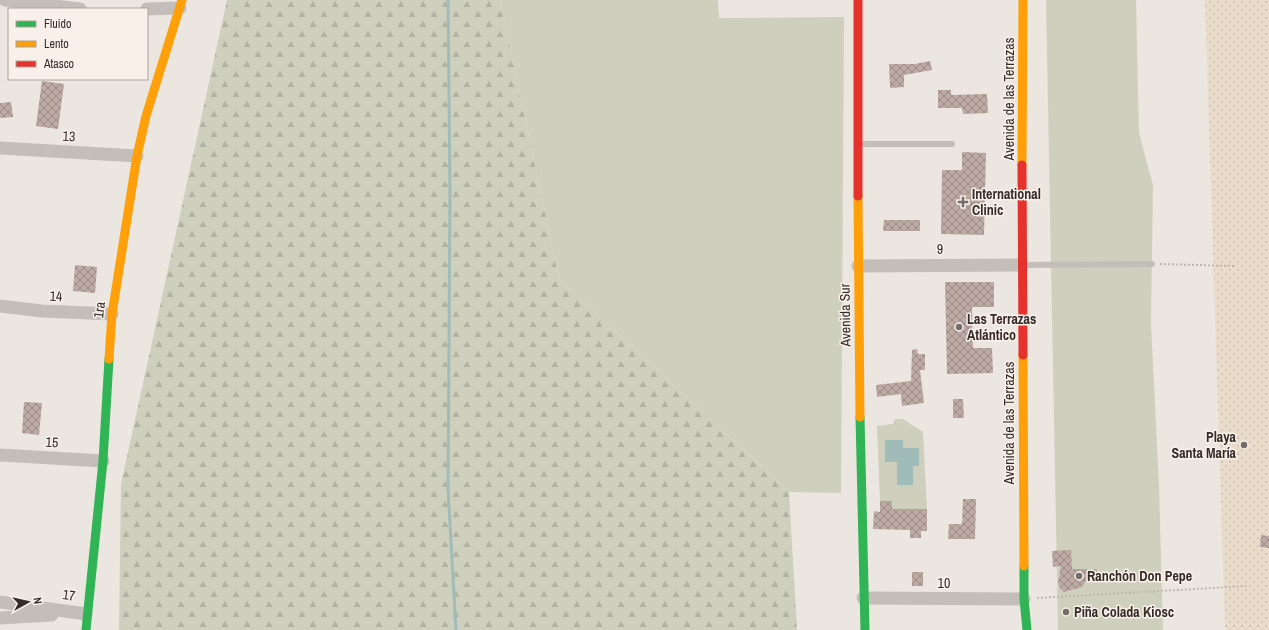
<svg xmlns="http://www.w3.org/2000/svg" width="1269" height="630" viewBox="0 0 1269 630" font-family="'Archivo Narrow',sans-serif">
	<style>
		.green { fill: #cecfbc }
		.forest { fill: url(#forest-firs) }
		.sand { fill: url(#sand-dots) }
		.water { fill: #a0bcb9 }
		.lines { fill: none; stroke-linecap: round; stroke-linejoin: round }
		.stream { stroke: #a0bcb9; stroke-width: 3 }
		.building { fill: url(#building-cross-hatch) }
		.path { stroke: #bdb6b2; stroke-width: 2; stroke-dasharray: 2 2; stroke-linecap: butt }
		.lane { stroke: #c4beba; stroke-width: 6 }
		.street { stroke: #c4beba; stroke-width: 13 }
		.fast { stroke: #30b455; stroke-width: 9 }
		.slow { stroke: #ff9f0a; stroke-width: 9 }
		.jam { stroke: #e5322d; stroke-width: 9 }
		.poi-dot { fill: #756d69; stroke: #f8f0e9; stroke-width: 1.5 }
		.labels { text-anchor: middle; stroke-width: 3; stroke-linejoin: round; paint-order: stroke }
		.street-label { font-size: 14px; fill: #352c29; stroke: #f8f0e9 }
		.poi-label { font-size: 14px; font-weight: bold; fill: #352c29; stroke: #f8f0e9; text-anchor: start }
	</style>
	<defs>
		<pattern id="forest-firs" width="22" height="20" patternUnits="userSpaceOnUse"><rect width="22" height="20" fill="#cecfbc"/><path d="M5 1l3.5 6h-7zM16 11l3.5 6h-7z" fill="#b2b2a2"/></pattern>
		<pattern id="sand-dots" width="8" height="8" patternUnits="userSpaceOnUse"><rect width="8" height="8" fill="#eadcca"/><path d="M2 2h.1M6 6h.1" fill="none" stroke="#c9bdae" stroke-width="1.8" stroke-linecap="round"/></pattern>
		<pattern id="building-cross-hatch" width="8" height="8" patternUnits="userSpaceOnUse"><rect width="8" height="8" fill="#beaaa4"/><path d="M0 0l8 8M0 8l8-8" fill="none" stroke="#9b8b86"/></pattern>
	</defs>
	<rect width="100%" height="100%" fill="#ece6e1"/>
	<path class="green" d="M500 0H718L719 18 844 17 841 493 789 492 559 279Z
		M1046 0H1136L1139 133 1153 185 1151 324 1159 486 1163 630H1058Z
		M895 419H903L923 432 927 509H892V501H880L877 426 893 424Z"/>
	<path class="forest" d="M227 0H500L559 279 789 492 797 630H119L121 484Z"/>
	<path class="sand" d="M1205 0H1269V630H1226L1225 627Z"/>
	<path class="water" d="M885 440H903V448H919V466H913V485H897V462H885Z"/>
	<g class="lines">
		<path class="stream" d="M448 0 450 194 448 489 456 630"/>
	</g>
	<path class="building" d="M930 61 932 70 904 75V87L890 88 889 64H915Z
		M42 81 64 84 58 129 36 126Z
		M938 90H951V95L987 94 988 113 963 114 962 108H938Z
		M11 102 13 117 0 118V103Z
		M962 152 986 153 984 235 941 234 942 170H962Z
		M884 220H920V231H883Z
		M75 265 97 267 95 293 73 291Z
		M945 282H994V307H972L973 348H992L993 373 947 374Z
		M917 349 918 354H925V370H920L924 403 902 406 901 394 877 397 876 385 911 381 912 350Z
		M953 399H963L964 418H953Z
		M24 402 42 403 39 435 22 433Z
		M963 499H976L975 539H948L949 524H962Z
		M880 501H892V509H927V531H921V538H910V530L873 529 874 511 880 512Z
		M1261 535 1269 536V548L1260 547Z
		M1071 550 1072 569H1097V579H1087L1082 587 1064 592 1060 588 1058 583 1061 566 1053 567 1052 551Z
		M912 572H923V586H912Z"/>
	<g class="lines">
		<path class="path" d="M1160 264 1235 266
			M1037 598 1247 586"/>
		<path class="lane" d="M860 144H952
			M1024 265 1152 264"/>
		<path class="street" d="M5 0 80 9
			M147 9 180 8
			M0 148 137 156
			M858 266 1022 265
			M0 306 42 311 112 314
			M0 455 103 461
			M863 598 1024 599
			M0 602 86 614
			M0 618 52 615"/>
		<path class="fast" d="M860 417 865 630
			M1024 566V599L1027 630
			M86 630 103 461 109 359"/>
		<path class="slow" d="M1022 165 1023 0
			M858 196 860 417
			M1023 355 1024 566
			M109 359 112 314 137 156 146 116 182 0"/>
		<path class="jam" d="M858 0V196
			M1022 165 1023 355"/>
	</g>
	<g class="poi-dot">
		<path d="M961 196h4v4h4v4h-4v4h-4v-4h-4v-4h4z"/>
		<circle cx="959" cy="327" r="4"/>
		<circle cx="1244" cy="445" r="4"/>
		<circle cx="1079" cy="576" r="4"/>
		<circle cx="1066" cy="612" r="4"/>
	</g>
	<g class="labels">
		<g class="street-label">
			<text transform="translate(1009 99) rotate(-90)" y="5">Avenida de las Terrazas</text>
			<text transform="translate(69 136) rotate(3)" y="5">13</text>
			<text x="940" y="254">9</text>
			<text transform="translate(56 296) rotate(2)" y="5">14</text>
			<text transform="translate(99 310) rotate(-83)" y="5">1ra</text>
			<text transform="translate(845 315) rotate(-91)" y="5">Avenida Sur</text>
			<text transform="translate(1009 423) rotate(-90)" y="5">Avenida de las Terrazas</text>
			<text transform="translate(52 442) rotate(3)" y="5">15</text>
			<text x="944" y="588">10</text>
			<text transform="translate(69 595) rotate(8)" y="5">17</text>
		</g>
		<g class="poi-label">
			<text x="972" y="199">International<tspan x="972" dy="16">Clinic</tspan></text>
			<text x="967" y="324">Las Terrazas<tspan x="967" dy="16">Atlántico</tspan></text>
			<text x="1236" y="442" text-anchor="end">Playa<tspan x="1236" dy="16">Santa María</tspan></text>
			<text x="1087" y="581">Ranchón Don Pepe</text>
			<text x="1074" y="617">Piña Colada Kiosc</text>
		</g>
	</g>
	<rect x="8" y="8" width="140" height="72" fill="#f8f0e9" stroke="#aaa29c"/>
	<rect x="16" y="21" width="20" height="6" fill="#30b455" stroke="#aaa29c"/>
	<text x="44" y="28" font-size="12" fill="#352c29">Fluido</text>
	<rect x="16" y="41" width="20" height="6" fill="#ff9f0a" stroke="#aaa29c"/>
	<text x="44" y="48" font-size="12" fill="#352c29">Lento</text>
	<rect x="16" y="61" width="20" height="6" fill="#e5322d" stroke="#aaa29c"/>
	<text x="44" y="68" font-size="12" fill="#352c29">Atasco</text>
	<g transform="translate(28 602) rotate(82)" stroke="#f8f0e9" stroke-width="3" paint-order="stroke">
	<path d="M0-3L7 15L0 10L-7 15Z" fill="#352c29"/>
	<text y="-6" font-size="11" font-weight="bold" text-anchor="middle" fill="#352c29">N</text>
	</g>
</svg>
